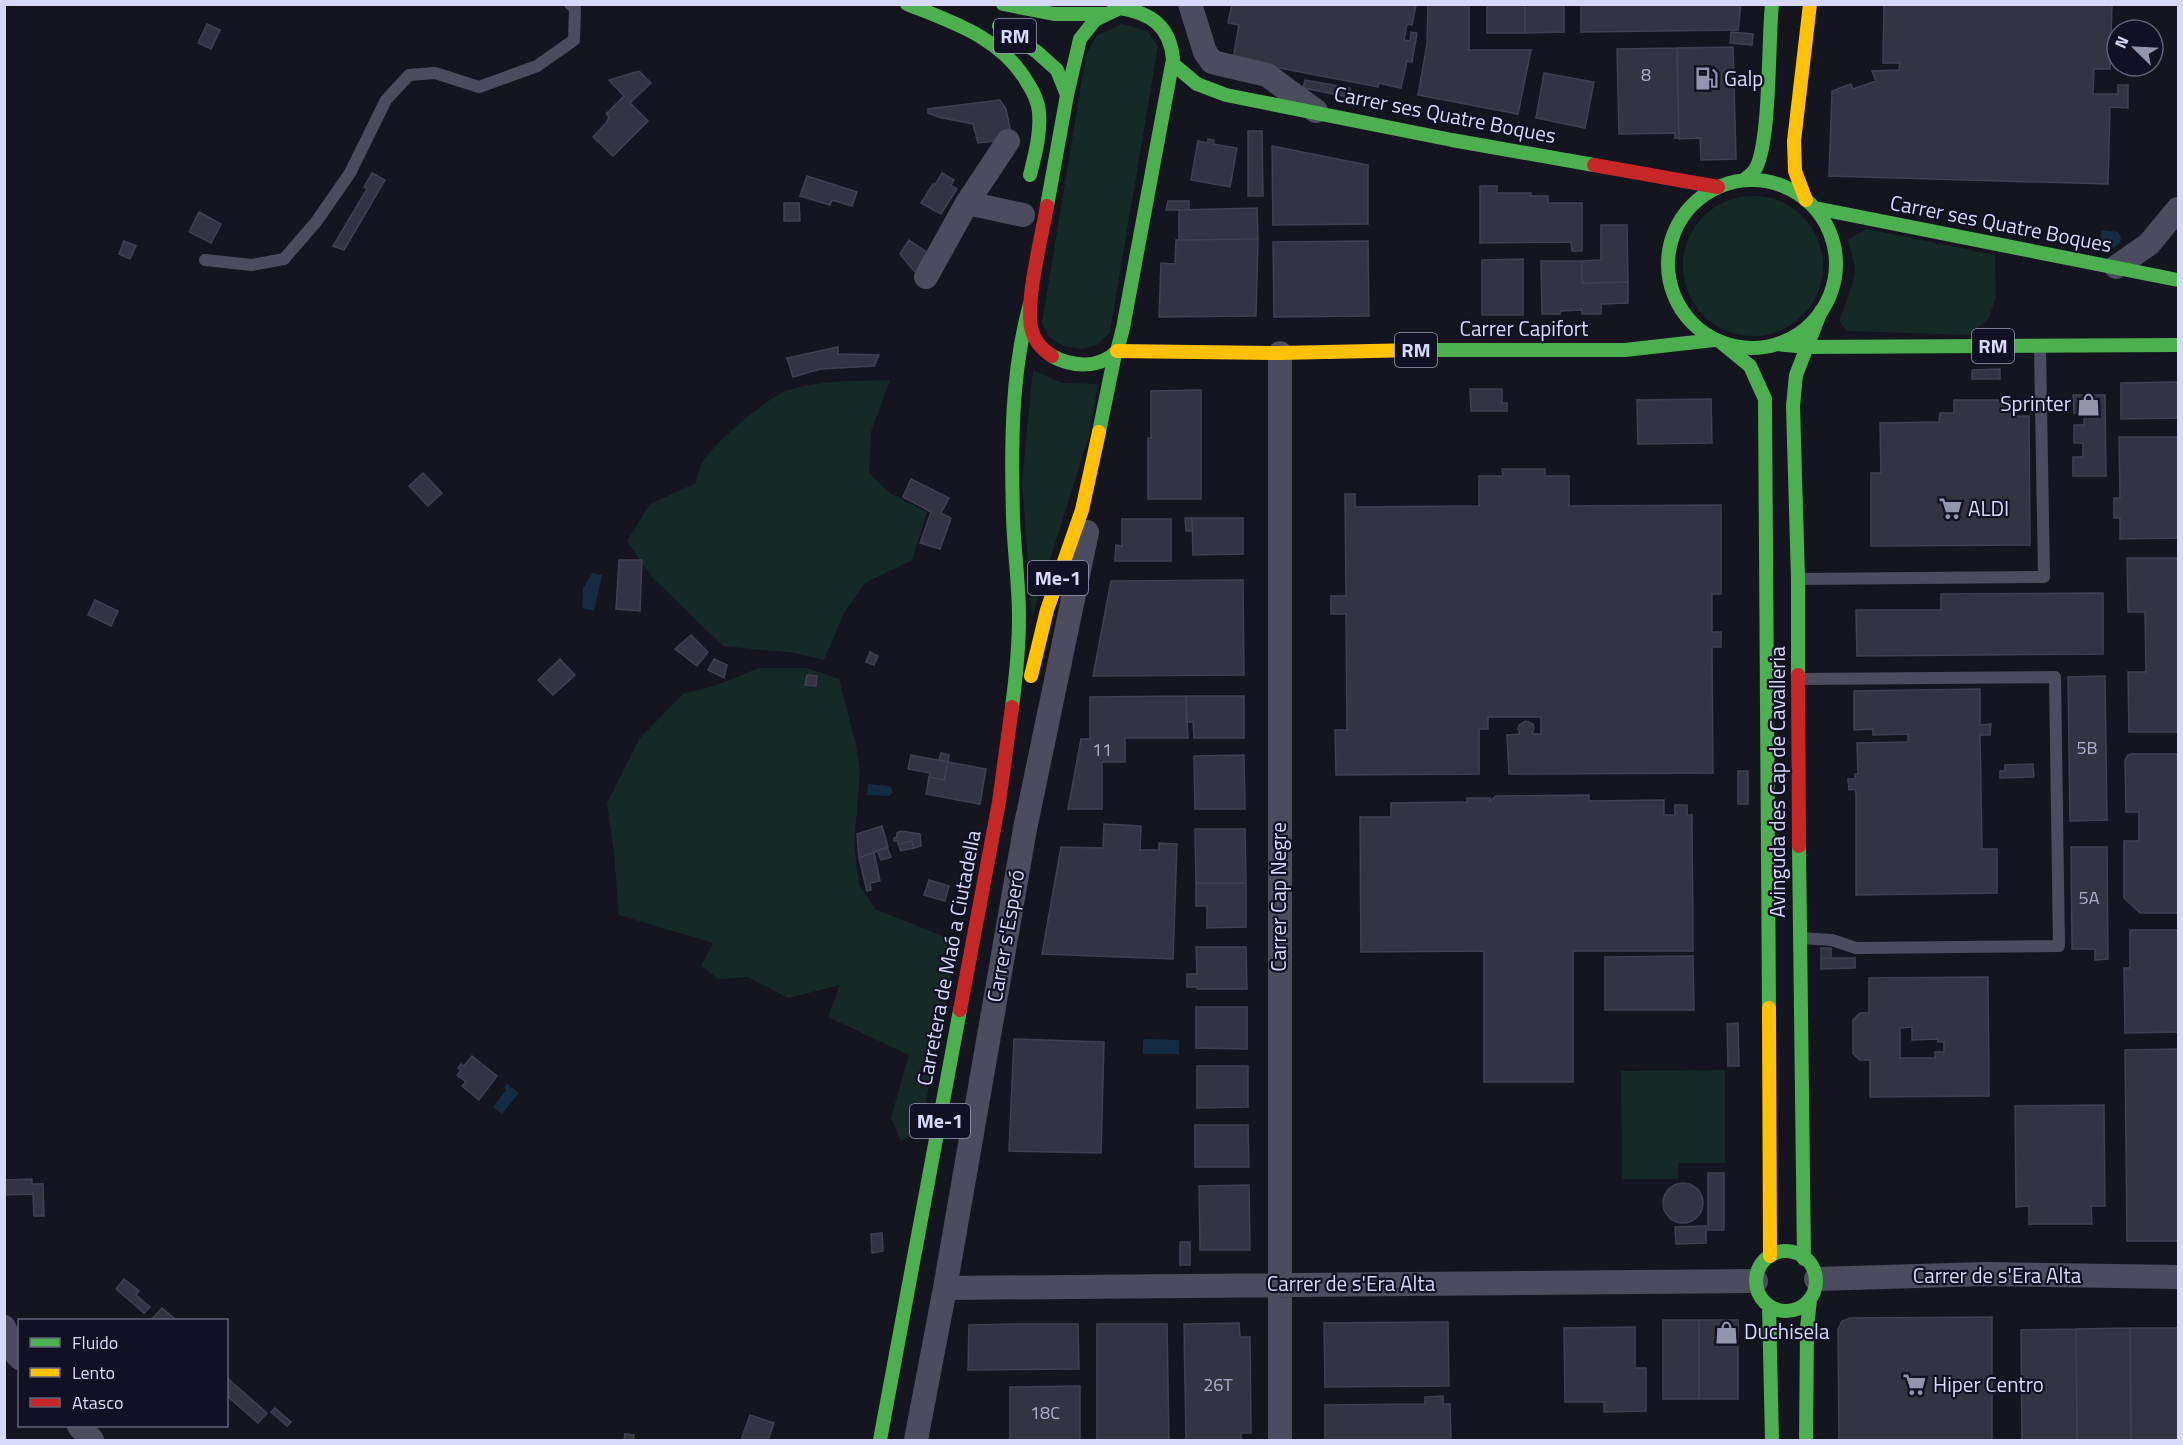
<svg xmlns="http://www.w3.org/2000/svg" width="2183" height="1445" viewBox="0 0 2183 1445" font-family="'Titillium Web',sans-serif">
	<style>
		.green { fill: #152927 }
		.water { fill: #132c41 }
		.building { fill: #333341; stroke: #414052; stroke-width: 1.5; fill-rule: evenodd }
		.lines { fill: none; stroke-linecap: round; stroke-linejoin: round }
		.lane { stroke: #4b4d5f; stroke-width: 12 }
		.street { stroke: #4b4d5f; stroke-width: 24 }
		.fast { stroke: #4caf50; stroke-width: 14 }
		.slow { stroke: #ffc107; stroke-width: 14 }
		.jam { stroke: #c62828; stroke-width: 14 }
		.labels { text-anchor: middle; stroke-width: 4.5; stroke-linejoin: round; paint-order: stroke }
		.number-label { font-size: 18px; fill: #aeb0cc }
		.shield { fill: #111123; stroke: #9c9dba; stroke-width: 1.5 }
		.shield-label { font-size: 20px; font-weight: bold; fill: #d7d9fb }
		.poi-label { font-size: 21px; fill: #d7d9fb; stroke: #111123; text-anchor: start }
		.street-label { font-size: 21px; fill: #d7d9fb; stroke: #111123 }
	</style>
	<rect width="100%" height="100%" fill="#15151f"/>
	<path class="green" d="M1122 24 1147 31 1158 46 1110 332 1097 345 1082 349 1063 346 1049 337 1042 323 1086 55 1096 36Z
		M1683 266a70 70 0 1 1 140 0a70 70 0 1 1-140 0Z
		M1867 229 1995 255 1996 296 1989 318 1970 335 1847 331 1839 321 1853 283 1855 269 1848 239Z
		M1033 370 1062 383 1098 384 1089 436 1032 617 1022 481Z
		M890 380 871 432 869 473 891 494 927 512 912 560 865 583 844 613 824 660 796 653 723 646 652 577 627 541 650 504 696 483C697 478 699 471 701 465 711 445 759 405 780 394 808 380 858 381 890 380Z
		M759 668H806L839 679 856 745 860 773 854 844 859 884 875 909 958 942 920 1132 901 1141 891 1118 909 1055 828 1017 840 985 788 998 748 977 718 979 701 966 713 943 619 915 614 853 607 803 640 738 683 694 717 685Z
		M1725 1070V1163H1678V1179H1622L1621 1071Z"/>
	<path class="water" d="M2101 230 2118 232 2121 237 2120 243 2115 247H2101Z
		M592 573 602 575 594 611 582 608 583 589Z
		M868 784 890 786 893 793 889 796 867 795Z
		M1143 1039 1179 1040V1054H1143Z
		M507 1084 519 1093 502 1114 493 1107 506 1090 504 1087Z"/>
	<path class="building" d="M1232 4H1419L1416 5 1412 25 1407 24 1404 40 1410 41 1411 32 1417 33 1412 62 1407 61 1401 88 1379 83 1378 87 1233 59 1239 25 1228 23Z
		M1428 4H1469V50H1531L1518 114 1418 95 1427 44Z
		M1487 4H1525V33H1487Z
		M1525 4H1564V32L1525 33Z
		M1581 4H1741L1738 30 1581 32Z
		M1884 4H2112L2110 69H2094L2093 94H2118V85H2128V108L2110 107 2108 184 1829 176 1832 91 1851 84 1853 89 1876 81 1872 71 1899 70 1900 63H1883Z
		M207 24 220 30 211 49 198 43Z
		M1731 32 1753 34 1752 45 1730 43Z
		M1733 47 1736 159 1701 160 1700 138 1679 139 1677 48Z
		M1677 48 1679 138H1675V133L1619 134 1617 49Z
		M639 71 651 83 630 103 648 121 613 156 593 137 606 123 609 117 606 114 624 96 609 80Z
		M1544 73 1594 82 1585 128 1536 118Z
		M1305 80 1350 88 1348 97 1303 88Z
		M1000 100 1006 109 1010 128 1003 140 978 143 973 124 938 117 928 113V109Z
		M1248 131H1262L1263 196H1248Z
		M1208 139 1214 140 1213 144 1237 148 1230 187 1191 180 1198 141 1208 143Z
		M1272 146 1368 165V224L1273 225Z
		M372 173 385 180 344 250 333 246 367 189 364 187Z
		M942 173 954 180 951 185 957 189 941 214 921 203 933 184 935 185Z
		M807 176 857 192 852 206 832 200 830 205 800 196Z
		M1480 186H1497V193H1531V196H1548V203H1582V251H1572L1571 242 1480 243Z
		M1168 201H1189V210H1166Z
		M784 203H799L800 221H784Z
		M1257 208 1258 239 1179 240V210Z
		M199 212 221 224 211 243 189 232Z
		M1601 225H1627L1628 282 1582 283V261L1601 260Z
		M1258 239 1256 316 1159 317 1161 263 1175 264 1176 240Z
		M909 240 928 253 918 272 914 271 900 254Z
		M124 241 136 246 130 259 119 254Z
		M1368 241 1369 316 1274 317 1273 242Z
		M1523 259V315H1482V260Z
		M1541 261H1582V283L1628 282V303L1601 304V314H1582V310L1560 311V314H1542Z
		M838 347V354L879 355 874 366 820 369 793 377 787 358Z
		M2000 369V379H1972V370Z
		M2178 382V418L2121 419V383Z
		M1470 389H1502V403H1507V411H1471Z
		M1201 390V499H1148V438H1151V391Z
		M2073 395H2105L2106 476H2073V457H2083V443H2074V425H2084V413H2074Z
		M1711 399 1712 443 1638 444 1637 400Z
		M1954 400H2011V416H2029L2030 545 1871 546V473H1881L1880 423 1939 422 1940 413H1954Z
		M2119 437H2178V538L2120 539V518H2114V498H2120Z
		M1502 469H1545V476H1569V506L1721 505V594H1712V632H1721V647H1712L1713 773 1509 774 1507 735 1520 734 1518 729 1519 725 1526 721 1533 724 1534 729 1532 734H1541V717H1488V729H1479V774L1336 775 1335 730H1347L1346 614H1331V596H1346L1345 494H1355V507L1479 506V476H1503Z
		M423 473 442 493 428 506 409 486Z
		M911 479 949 498 941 513 951 518 940 549 920 543 931 512 903 497Z
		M1185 518H1192V531H1186Z
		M1192 518H1243V554L1193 555Z
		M1122 519H1171V561H1115L1116 545 1122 546Z
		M2127 558H2178V732H2129L2128 672H2146L2145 612H2128Z
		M619 560H642L640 611 616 609Z
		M1243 580 1244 675 1093 676 1111 581Z
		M2103 593V654L1857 656 1856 610H1941V594Z
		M95 600 118 611 111 626 88 615Z
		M691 635 708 652 697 666 675 649Z
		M870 652 878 656 874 665 866 662Z
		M560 659 575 675 553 695 538 680Z
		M714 659 727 665 724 678 708 670Z
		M807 675 817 676 816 686 805 685Z
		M2105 676 2107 820 2070 821 2068 677Z
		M1980 689V725L1991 724 1990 735H1980L1982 849H1997V893L1856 895V794L1855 789 1849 790 1848 779H1855V774H1858L1857 743 1908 742V734L1873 735V729L1854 730V691Z
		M1186 696 1188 738H1125V762H1102V809H1068L1081 739H1090V697Z
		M1186 696H1244V738H1194L1193 722H1186Z
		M941 753 949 755 948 762 939 760Z
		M2132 754H2178V913H2140L2124 898V841H2139V812H2126L2125 760 2128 755Z
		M911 755 948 762 944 780 929 777 930 773 908 769Z
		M1244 755 1245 809H1195L1194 756Z
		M948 762 986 769 980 804 926 794 929 777 944 780Z
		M2033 764 2034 777 2000 778V771H2005V765Z
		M1738 771H1748V804H1738Z
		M1589 795V801L1664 800V815H1675V805H1687V815H1692L1693 951H1573V1082H1484V951L1361 952 1360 817H1391V803L1467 802V798H1490V801L1496 796Z
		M1104 824 1141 826 1140 850H1159V843L1177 844 1173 959 1042 954 1061 847 1103 848Z
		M882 826 888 847 859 858 857 834Z
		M1195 829H1245L1246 883H1196Z
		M901 831 920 834 921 846 914 848 912 841 898 844V841H894V838L897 837V833Z
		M912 841 914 848 901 851 898 844Z
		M887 847 891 857 881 860 877 851Z
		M2071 847H2107L2108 959 2095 960V949H2072Z
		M874 852 880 881 870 883 871 890 867 891 859 858Z
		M929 880 949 886 945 901 924 895Z
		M1196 883H1246V927L1207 928V906H1196Z
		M2130 930H2178V1032L2125 1033 2124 968H2130Z
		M1196 947H1246L1247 989H1197V987H1187V974H1197Z
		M1821 948H1831V958H1821Z
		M1693 956 1694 1010H1605V957Z
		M1821 958H1855V968L1821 969Z
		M1988 977 1989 1096 1870 1097V1060H1860L1853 1054V1020L1860 1013H1869V978ZM1912 1027V1040L1938 1039V1042H1944V1052H1935V1058H1900V1028Z
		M1196 1007H1247V1049L1196 1048Z
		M1738 1023 1739 1066H1728L1727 1024Z
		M1014 1039 1104 1042 1101 1153 1009 1151Z
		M2178 1049V1241H2127L2125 1050Z
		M472 1056 497 1076 479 1100 462 1086 466 1082 457 1075 461 1070 458 1068 461 1064 464 1066Z
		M1197 1066H1248V1107L1197 1108Z
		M2104 1105 2105 1206H2091L2092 1224H2029V1206L2016 1207 2015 1106Z
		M1195 1125H1248L1249 1167H1195Z
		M1708 1173H1724V1230H1708Z
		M32 1179V1184H43L44 1216H34L33 1194 4 1195V1180Z
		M1663 1203a20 20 0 1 1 40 0a20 20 0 1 1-40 0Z
		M1249 1185 1250 1250H1200L1199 1186Z
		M1706 1226V1243L1676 1244 1675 1227Z
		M882 1233 883 1251 872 1253 871 1234Z
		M1180 1242H1190V1265H1180Z
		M124 1279 139 1291 136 1295 150 1307 144 1313 116 1289Z
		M162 1308 176 1320H151Z
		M1992 1317V1440H1839L1838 1329 1842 1321 1850 1318Z
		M1663 1320H1699V1399H1663Z
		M1699 1320H1738V1399H1699Z
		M1448 1322 1449 1386 1325 1387 1324 1323Z
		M1239 1323 1240 1337H1250L1251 1433H1241V1440H1186L1184 1324Z
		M1015 1324H1078L1079 1369 968 1370 969 1325Z
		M1097 1324H1167L1169 1440H1097Z
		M1635 1327V1368H1646V1411L1604 1412V1402H1565L1564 1328Z
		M2130 1328H2178V1440H2131Z
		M2130 1328 2131 1440H2077L2076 1329Z
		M2076 1329 2077 1440H2022L2021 1330Z
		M226 1377 267 1413 258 1423 226 1395Z
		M1080 1386V1440H975H1010V1387Z
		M1443 1396V1404H1450L1451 1440H1325V1405L1425 1404V1397Z
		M275 1408 291 1422 287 1426 271 1412Z
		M750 1415 774 1423 768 1440H741Z
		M625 1434 634 1435 633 1440H624Z"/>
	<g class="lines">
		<path class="lane" d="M205 260 252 265 284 259 316 222 350 173 386 100 409 75 435 73 479 87 537 66 574 40 575 9 570 4
			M1799 579 2044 577 2040 347
			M1800 938 1832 940 1856 948 2059 946 2055 677 1801 679"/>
		<path class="street" d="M1190 4 1205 52 1212 62 1267 75 1316 111
			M967 203 1008 141
			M2116 267 2149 244 2178 209
			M926 277 967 203 1023 215
			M1280 353V1440
			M1816 1279 1985 1274 2178 1277
			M945 1288 1756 1281
			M4 1327 16 1354 20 1358
			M79 1426 92 1440
			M916 1440 945 1288 1025 829 1087 532"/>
		<path class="fast" d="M907 4C952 22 1002 38 1027 82 1033 91 1038 101 1039 112 1041 133 1035 155 1030 175
			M1003 4 1054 14H1105
			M999 26 1037 52 1057 70 1067 95
			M1173 64 1197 84 1226 95 1452 140 1594 165
			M1744 180C1747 177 1752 174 1754 171 1771 149 1768 38 1772 4
			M1668 264a84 84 0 1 1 168 0a84 84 0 1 1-168 0Z
			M1047 206 1067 95 1080 39 1095 20 1120 8
			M1815 208 2178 280
			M1722 343 1750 366 1765 399 1769 1008
			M1777 344 1807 347 2178 345
			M1417 350H1625L1714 340
			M1052 356C1072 367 1100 369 1117 351L1123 328 1173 59C1170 26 1151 13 1120 8
			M1099 432 1115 354
			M1798 675V579L1793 406 1796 375 1821 311
			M1012 707C1016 677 1019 647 1019 617 1019 583 1014 550 1013 517 1011 446 1011 372 1030 304
			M1799 846 1804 1259
			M1756 1281a30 30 0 1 1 60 0a30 30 0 1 1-60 0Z
			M1769 1306 1772 1440
			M880 1440 960 1010
			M1806 1440 1807 1328 1810 1300"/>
		<path class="slow" d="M1806 200 1795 171 1794 141 1810 4
			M1117 351 1280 353 1417 350
			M1031 676 1047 610 1082 510 1099 432
			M1769 1008 1770 1256"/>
		<path class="jam" d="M1594 165 1718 187
			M1047 206C1042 236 1024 305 1032 331 1035 342 1043 350 1052 356
			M1798 675 1799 846
			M960 1010 999 802 1012 707"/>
	</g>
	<defs>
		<symbol id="fuel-bare" viewBox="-9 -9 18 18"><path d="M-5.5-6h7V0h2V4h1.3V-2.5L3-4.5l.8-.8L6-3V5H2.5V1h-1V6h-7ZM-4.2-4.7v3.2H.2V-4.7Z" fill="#9394ae" stroke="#111123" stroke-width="2.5" paint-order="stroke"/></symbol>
		<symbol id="shop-bare" viewBox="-9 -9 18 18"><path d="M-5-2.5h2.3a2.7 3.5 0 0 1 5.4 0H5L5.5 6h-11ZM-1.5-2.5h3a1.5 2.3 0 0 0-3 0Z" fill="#9394ae" stroke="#111123" stroke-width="2.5" paint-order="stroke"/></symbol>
		<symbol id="supermarket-bare" viewBox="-9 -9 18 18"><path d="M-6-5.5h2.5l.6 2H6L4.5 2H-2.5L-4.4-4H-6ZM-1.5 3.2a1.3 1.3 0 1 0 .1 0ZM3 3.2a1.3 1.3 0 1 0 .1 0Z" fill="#9394ae" stroke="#111123" stroke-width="2.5" paint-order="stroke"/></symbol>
	</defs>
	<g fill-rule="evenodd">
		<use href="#fuel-bare" x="1690" y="62" width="33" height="33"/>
		<use href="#shop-bare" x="2072" y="388" width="33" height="33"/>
		<use href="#supermarket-bare" x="1934" y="492" width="33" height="33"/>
		<use href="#shop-bare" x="1710" y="1316" width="33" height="33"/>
		<use href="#supermarket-bare" x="1898" y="1368" width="33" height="33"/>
	</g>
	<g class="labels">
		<g class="number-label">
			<text x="1646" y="81">8</text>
			<text x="2087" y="754">5B</text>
			<text x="1102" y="756">11</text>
			<text x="2089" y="904">5A</text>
			<text x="1218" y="1391">26T</text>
			<text x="1045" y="1419">18C</text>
		</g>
		<g class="shield">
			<rect x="994" y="19" width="42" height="34" rx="4.5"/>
			<rect x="1972" y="329" width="42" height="34" rx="4.5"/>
			<rect x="1395" y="333" width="42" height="34" rx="4.5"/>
			<rect x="1028" y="561" width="60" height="34" rx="4.5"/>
			<rect x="910" y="1104" width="60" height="34" rx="4.5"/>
		</g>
		<g class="shield-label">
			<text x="1015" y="43">RM</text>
			<text x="1993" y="353">RM</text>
			<text x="1416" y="357">RM</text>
			<text x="1058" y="585">Me-1</text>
			<text x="940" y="1128">Me-1</text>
		</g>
		<g class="poi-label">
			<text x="1724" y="86">Galp</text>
			<text x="2071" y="411" text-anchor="end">Sprinter</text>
			<text x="1968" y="516">ALDI</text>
			<text x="1744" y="1339">Duchisela</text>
			<text x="1933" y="1392">Hiper Centro</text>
		</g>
		<g class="street-label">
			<text transform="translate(1445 115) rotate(11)" y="7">Carrer ses Quatre Boques</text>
			<text transform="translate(2001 224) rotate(11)" y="7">Carrer ses Quatre Boques</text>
			<text x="1524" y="336">Carrer Capifort</text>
			<text transform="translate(1778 782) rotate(-90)" y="7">Avinguda des Cap de Cavalleria</text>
			<text transform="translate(1279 897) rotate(-90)" y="7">Carrer Cap Negre</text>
			<text transform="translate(1006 936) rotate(-80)" y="7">Carrer s'Esperó</text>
			<text transform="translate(949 958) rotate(-79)" y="7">Carretera de Maó a Ciutadella</text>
			<text x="1997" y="1283">Carrer de s'Era Alta</text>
			<text x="1351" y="1291">Carrer de s'Era Alta</text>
		</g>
	</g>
	<rect width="2183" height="1445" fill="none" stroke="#d7d9fb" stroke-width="12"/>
	<rect x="18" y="1319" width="210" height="108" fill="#111123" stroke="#606179" stroke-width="1.5"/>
	<rect x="30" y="1338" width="30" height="9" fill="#4caf50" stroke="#606179" stroke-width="1.5"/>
	<text x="72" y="1349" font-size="18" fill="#d7d9fb">Fluido</text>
	<rect x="30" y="1368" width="30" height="9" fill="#ffc107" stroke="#606179" stroke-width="1.5"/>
	<text x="72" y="1379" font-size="18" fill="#d7d9fb">Lento</text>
	<rect x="30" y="1398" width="30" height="9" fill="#c62828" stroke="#606179" stroke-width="1.5"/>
	<text x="72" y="1409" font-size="18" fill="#d7d9fb">Atasco</text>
	<g transform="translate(2135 48) rotate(294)"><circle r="28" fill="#111123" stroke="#606179" stroke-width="1.5"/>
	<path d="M0-4.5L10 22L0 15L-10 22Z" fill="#9394ae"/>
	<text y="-9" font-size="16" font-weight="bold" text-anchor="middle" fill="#d7d9fb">N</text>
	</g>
</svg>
